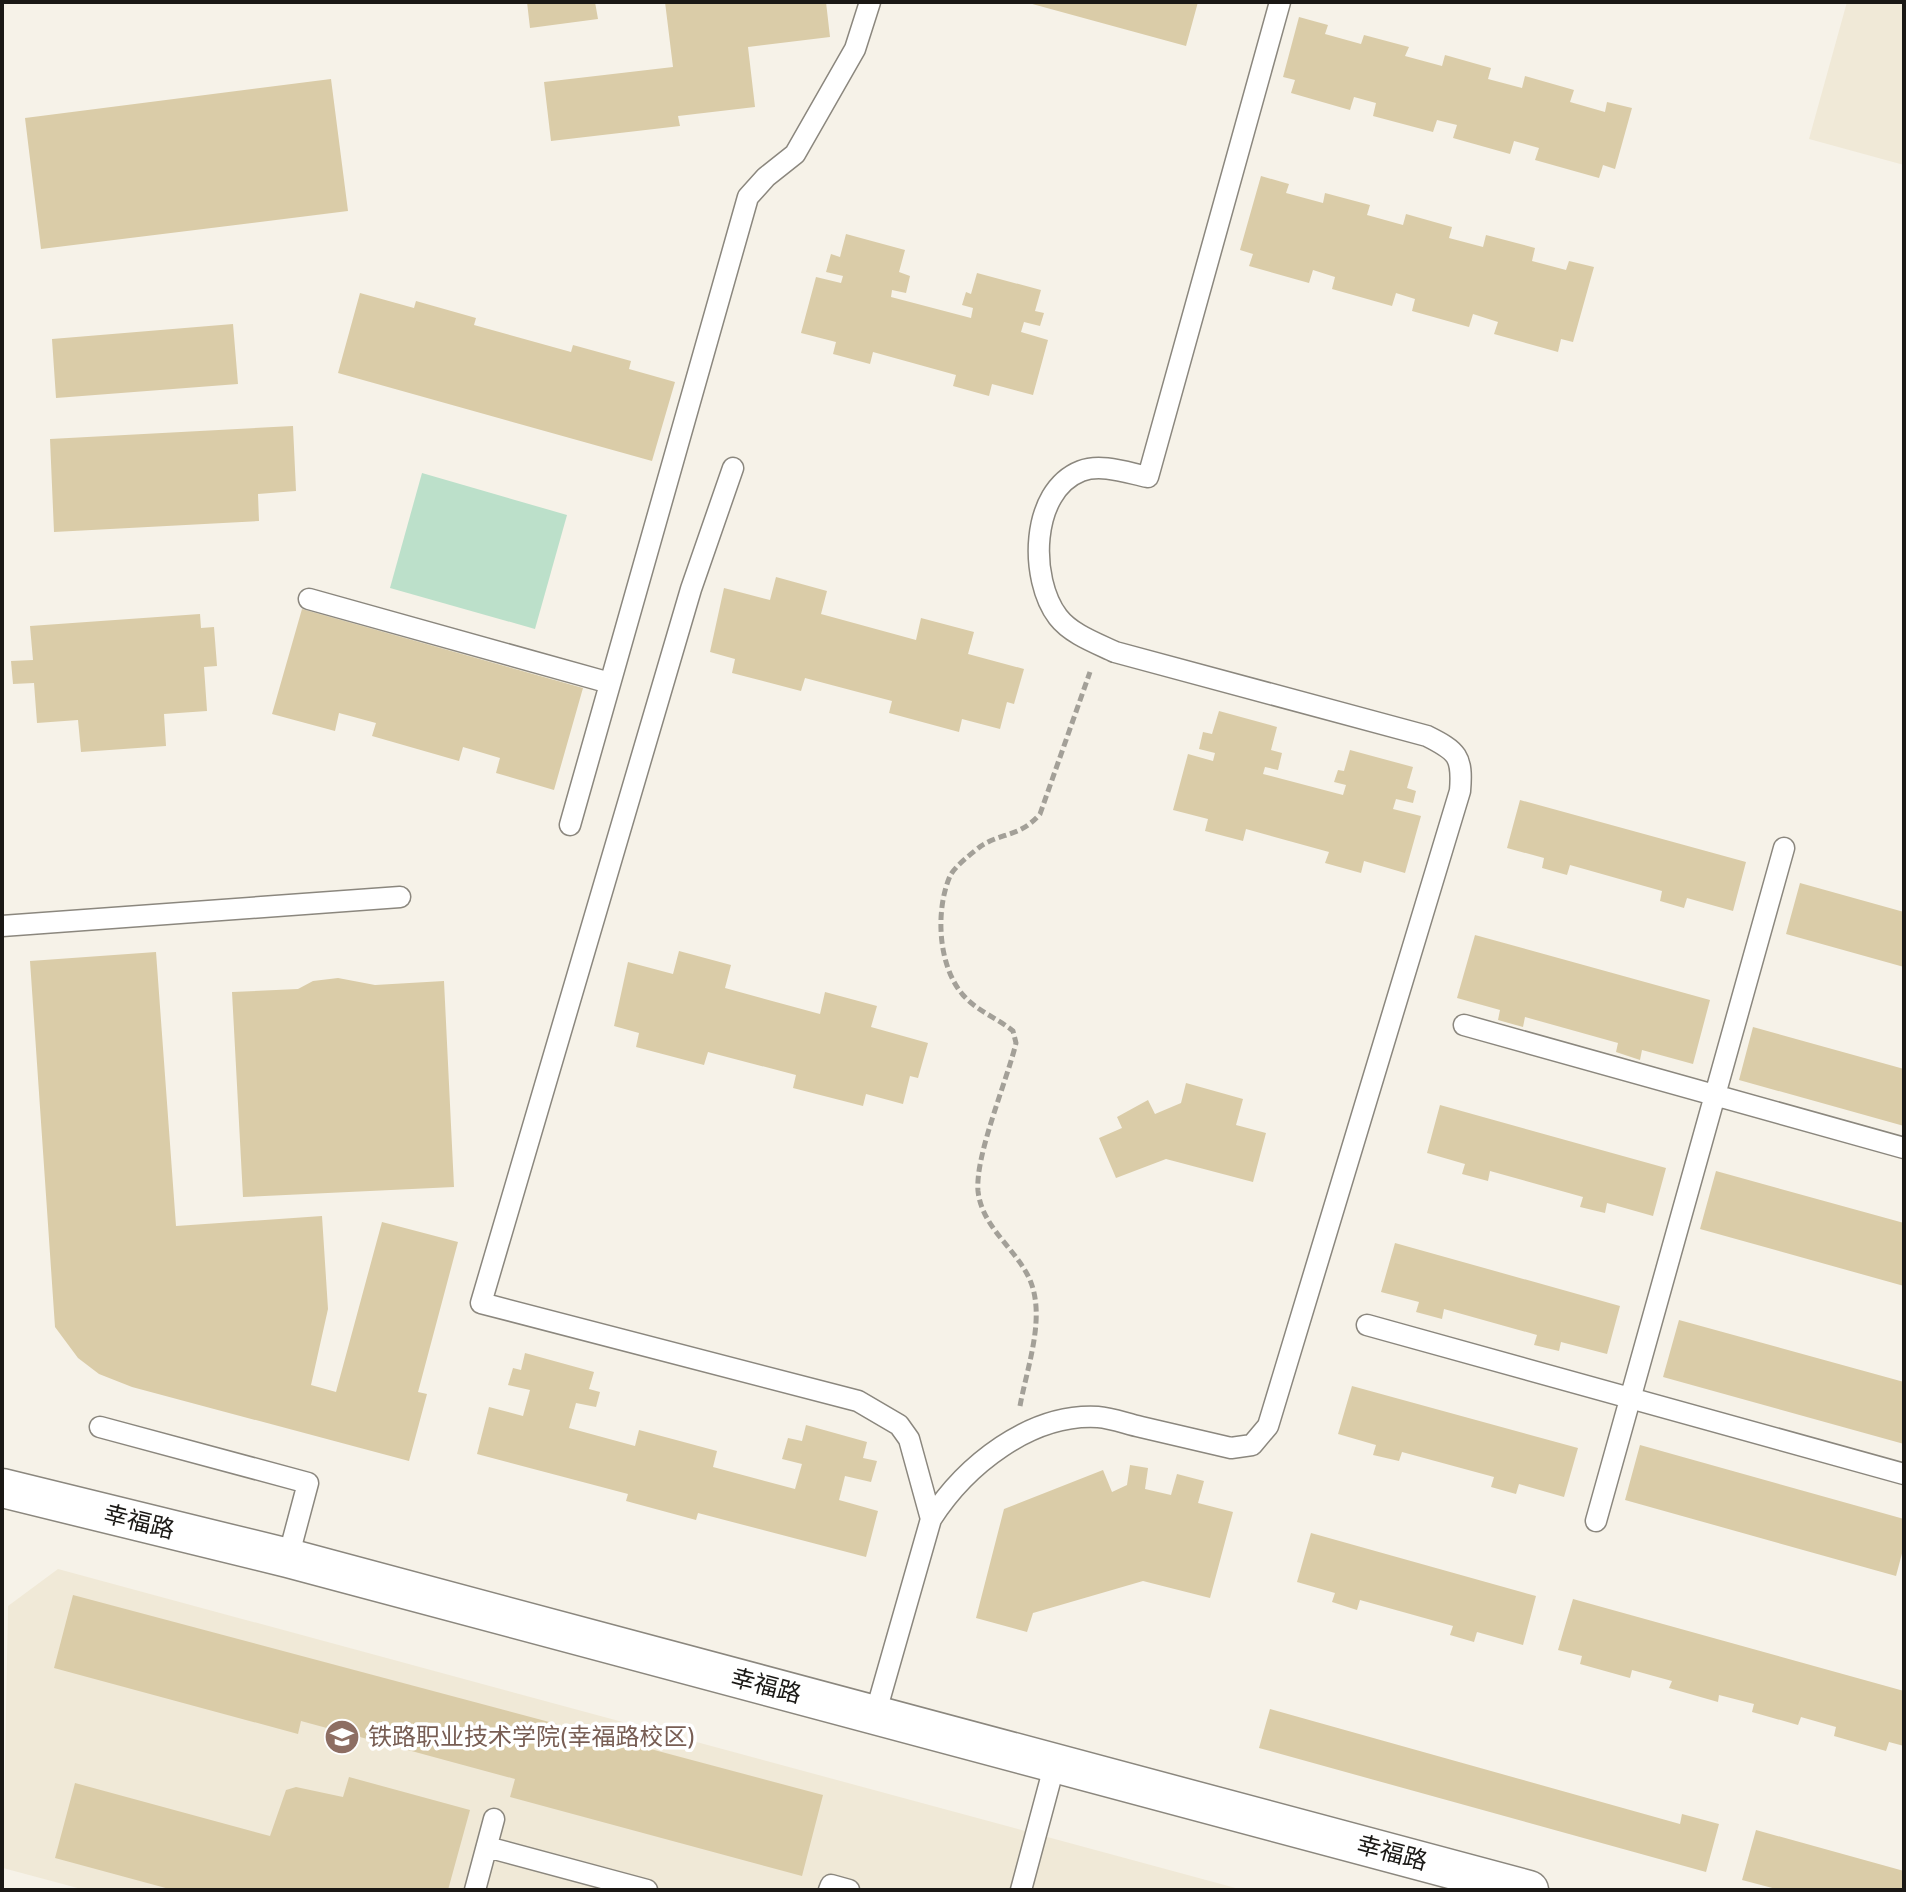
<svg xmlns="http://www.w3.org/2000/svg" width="1906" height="1892" viewBox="0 0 1906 1892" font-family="Cabin,'Noto Sans SC',sans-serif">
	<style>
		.built { fill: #f0e9d7 }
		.green { fill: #bce0ca }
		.building { fill: #dacca8 }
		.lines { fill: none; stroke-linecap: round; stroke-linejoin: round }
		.lane-casing { stroke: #8b877e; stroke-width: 23 }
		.street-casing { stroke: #8b877e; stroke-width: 41 }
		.path { stroke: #a3a098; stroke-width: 5; stroke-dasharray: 8 4; stroke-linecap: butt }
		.lane { stroke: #fff; stroke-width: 20 }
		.street { stroke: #fff; stroke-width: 38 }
		.labels { text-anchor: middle; stroke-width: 7; stroke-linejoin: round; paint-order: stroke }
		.street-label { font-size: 24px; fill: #1a1815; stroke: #fff }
		.education-label { font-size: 24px; fill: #785e54; stroke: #fff; text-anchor: start }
	</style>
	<rect width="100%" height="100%" fill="#f6f2e8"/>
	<path class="built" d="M1847 2H1904V165L1809 139Z
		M58 1569 1243 1890H85L3 1868 8 1606Z"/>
	<path class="green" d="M422 473 567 515 535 629 390 588Z"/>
	<path class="building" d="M527 2H595L598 19 530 28Z
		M665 2H826L830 37 748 47 755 107 678 116 680 126 551 141 544 82 673 67Z
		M1025 2H1198L1186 46Z
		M1299 17 1328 25 1325 34 1361 44 1364 35 1409 47 1405 56 1442 66 1445 55 1491 68 1488 79 1522 88 1525 76 1574 90 1570 102 1605 112 1607 102 1632 108 1615 169 1603 165 1599 178 1535 160 1539 148 1514 141 1510 154 1453 138 1457 125 1437 120 1433 132 1373 116 1376 103 1354 97 1350 110 1291 93 1295 80 1283 77Z
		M331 79 348 211 41 249 25 118Z
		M1261 176 1289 184 1286 193 1323 203 1325 193 1370 205 1367 215 1403 225 1406 214 1452 227 1449 238 1483 247 1486 235 1535 248 1532 261 1566 270 1569 261 1594 267 1573 342 1561 339 1558 352 1494 334 1498 322 1473 314 1469 327 1412 311 1415 299 1396 293 1392 306 1332 289 1335 277 1313 270 1309 283 1249 266 1253 254 1240 250Z
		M846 234 905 250 899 272 910 276 906 293 892 290 891 297 971 318 973 308 962 305 966 292 971 294 977 273 1041 290 1035 311 1044 313 1040 326 1024 322 1021 332 1048 340 1033 395 992 384 989 396 953 386 956 375 873 352 870 364 833 354 836 342 801 333 816 277 841 283 843 276 826 272 831 254 840 257Z
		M360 293 414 308 416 301 476 318 474 325 571 352 573 345 631 361 629 369 675 382 652 461 338 373Z
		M233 324 238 384 56 398 52 339Z
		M293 426 296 491 258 494 259 521 54 532 50 439Z
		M776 577 827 591 821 614 916 640 921 618 974 632 968 654 1024 669 1014 704 1007 702 1000 729 962 719 959 732 889 713 892 701 805 678 801 691 732 673 735 659 710 652 724 588 770 600Z
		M302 609 583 688 554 790 496 773 500 758 463 747 459 761 372 736 376 723 339 713 335 731 272 714Z
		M200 614 201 628 214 627 217 666 204 667 207 711 164 714 166 746 81 752 78 720 37 723 34 683 13 684 11 661 33 660 30 626Z
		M1219 711 1277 727 1271 750 1282 753 1278 770 1265 767 1263 774 1343 795 1346 785 1334 782 1338 770 1344 771 1350 750 1413 767 1407 788 1416 791 1413 803 1396 799 1393 809 1421 816 1405 873 1364 861 1361 873 1325 863 1329 852 1246 829 1243 841 1205 831 1208 819 1173 810 1188 754 1213 761 1215 753 1199 749 1203 732 1212 734Z
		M1520 800 1746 862 1733 911 1687 898 1684 908 1660 901 1662 891 1570 865 1567 875 1542 868 1544 858 1507 848Z
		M1800 883 1904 912V967L1786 934Z
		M1475 935 1710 1000 1693 1064 1642 1050 1640 1060 1616 1052 1618 1043 1525 1017 1523 1027 1498 1020 1500 1010 1457 998Z
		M679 951 731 965 725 988 820 1014 825 992 877 1006 871 1027 928 1043 918 1078 910 1076 903 1104 866 1094 863 1106 793 1088 796 1075 708 1052 704 1065 636 1047 639 1033 614 1026 628 962 673 974Z
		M156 952 176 1226 322 1216 328 1309 311 1385 336 1392 382 1222 458 1242 418 1392 427 1394 409 1461 132 1387 99 1374 78 1358 55 1327 30 961Z
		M338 978 375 985 444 981 454 1187 243 1197 232 992 298 989 313 981Z
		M1753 1027 1904 1069V1126L1739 1080Z
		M1186 1083 1243 1099 1236 1125 1266 1133 1253 1182 1166 1159 1116 1178 1099 1138 1122 1128 1117 1117 1148 1100 1155 1114 1181 1103Z
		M1440 1105 1666 1168 1653 1216 1607 1203 1605 1213 1580 1207 1583 1197 1490 1171 1488 1181 1462 1174 1465 1164 1427 1153Z
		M1716 1171 1904 1223V1286L1700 1229Z
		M1395 1243 1620 1306 1607 1354 1561 1342 1559 1351 1534 1345 1537 1335 1444 1309 1442 1319 1416 1312 1419 1302 1381 1292Z
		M1679 1320 1904 1382V1444L1663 1377Z
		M525 1353 594 1372 589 1389 600 1392 596 1407 576 1403 569 1428 635 1446 639 1430 717 1451 713 1467 795 1489 802 1464 782 1459 788 1438 802 1441 806 1425 867 1442 863 1458 877 1461 871 1482 845 1476 839 1500 878 1511 866 1557 698 1513 696 1520 626 1501 628 1494 477 1454 489 1407 523 1416 530 1390 508 1385 513 1368 521 1370Z
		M1352 1386 1578 1448 1564 1497 1519 1484 1516 1494 1491 1487 1494 1477 1402 1452 1399 1461 1373 1455 1376 1445 1338 1434Z
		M1640 1445 1904 1519V1546L1896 1576 1625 1500Z
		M1130 1465 1148 1468 1145 1489 1171 1495 1177 1474 1204 1481 1198 1503 1233 1512 1210 1598 1143 1581 1033 1613 1027 1632 976 1618 1004 1509 1103 1470 1112 1492 1127 1485Z
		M1311 1533 1536 1596 1523 1645 1477 1632 1474 1642 1450 1635 1453 1626 1360 1600 1357 1610 1332 1602 1335 1593 1297 1582Z
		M73 1595 823 1795 802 1876 510 1797 515 1779 301 1721 298 1734 54 1668Z
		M1573 1599 1904 1691V1746L1889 1742 1886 1751 1834 1736 1836 1727 1801 1717 1798 1725 1752 1712 1754 1704 1719 1695 1718 1702 1669 1688 1672 1681 1632 1670 1630 1678 1580 1664 1582 1656 1558 1650Z
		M1270 1709 1680 1824 1682 1814 1719 1824 1706 1872 1259 1748Z
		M349 1777 470 1810 448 1890H173L55 1858 75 1783 270 1836 286 1790 296 1787 343 1797Z
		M1756 1830 1904 1871V1890H1780L1742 1880Z"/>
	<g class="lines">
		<defs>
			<path id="lane" d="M733 468 691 589 481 1303 858 1401 899 1425 909 1439 931 1519
				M309 599 610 683
				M570 825 748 197 766 177 795 154 855 49 870 2
				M2 926 400 897
				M1464 1025 1904 1148
				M1367 1325 1904 1474
				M100 1427 308 1483 288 1558
				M1596 1521 1784 848
				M875 1715 931 1519C965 1466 1030 1413 1098 1417 1112 1418 1127 1424 1141 1427 1171 1434 1201 1441 1231 1448L1252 1445 1268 1426 1460 791C1463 756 1457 751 1427 736L1115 652C1096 643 1071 634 1058 617 1029 579 1030 491 1081 471 1101 463 1128 473 1148 477L1280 2
				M487 1847 647 1890
				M475 1890 494 1819
				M829 1890 831 1885 849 1890
				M1021 1890 1055 1763"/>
			<path id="street" d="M2 1488 288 1558 1529 1890"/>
		</defs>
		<use href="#lane" class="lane-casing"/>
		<use href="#street" class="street-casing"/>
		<path class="path" d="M1020 1406C1027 1367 1046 1318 1030 1280 1016 1248 982 1228 978 1191 975 1155 1007 1081 1016 1043L1013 1031C997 1018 977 1011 963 995 938 966 935 911 950 876 954 867 972 853 981 846 1003 832 1020 837 1040 814L1090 672"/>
		<use href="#lane" class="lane"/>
		<use href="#street" class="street"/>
	</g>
	<defs>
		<symbol id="university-disc" viewBox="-11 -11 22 22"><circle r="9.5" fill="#8d6e63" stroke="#fff"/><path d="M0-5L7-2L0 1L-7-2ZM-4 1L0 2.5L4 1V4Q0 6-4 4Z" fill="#fff"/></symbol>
	</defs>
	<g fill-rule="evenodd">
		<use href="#university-disc" x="322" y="1717" width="40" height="40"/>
	</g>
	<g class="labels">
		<g class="street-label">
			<text transform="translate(139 1522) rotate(14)" y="8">幸福路</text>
			<text transform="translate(766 1686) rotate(15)" y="8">幸福路</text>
			<text transform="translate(1392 1853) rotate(15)" y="8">幸福路</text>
		</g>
		<g class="education-label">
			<text x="368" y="1745">铁路职业技术学院(幸福路校区)</text>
		</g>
	</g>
	<rect width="1906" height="1892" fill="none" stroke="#1a1815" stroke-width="8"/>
</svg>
